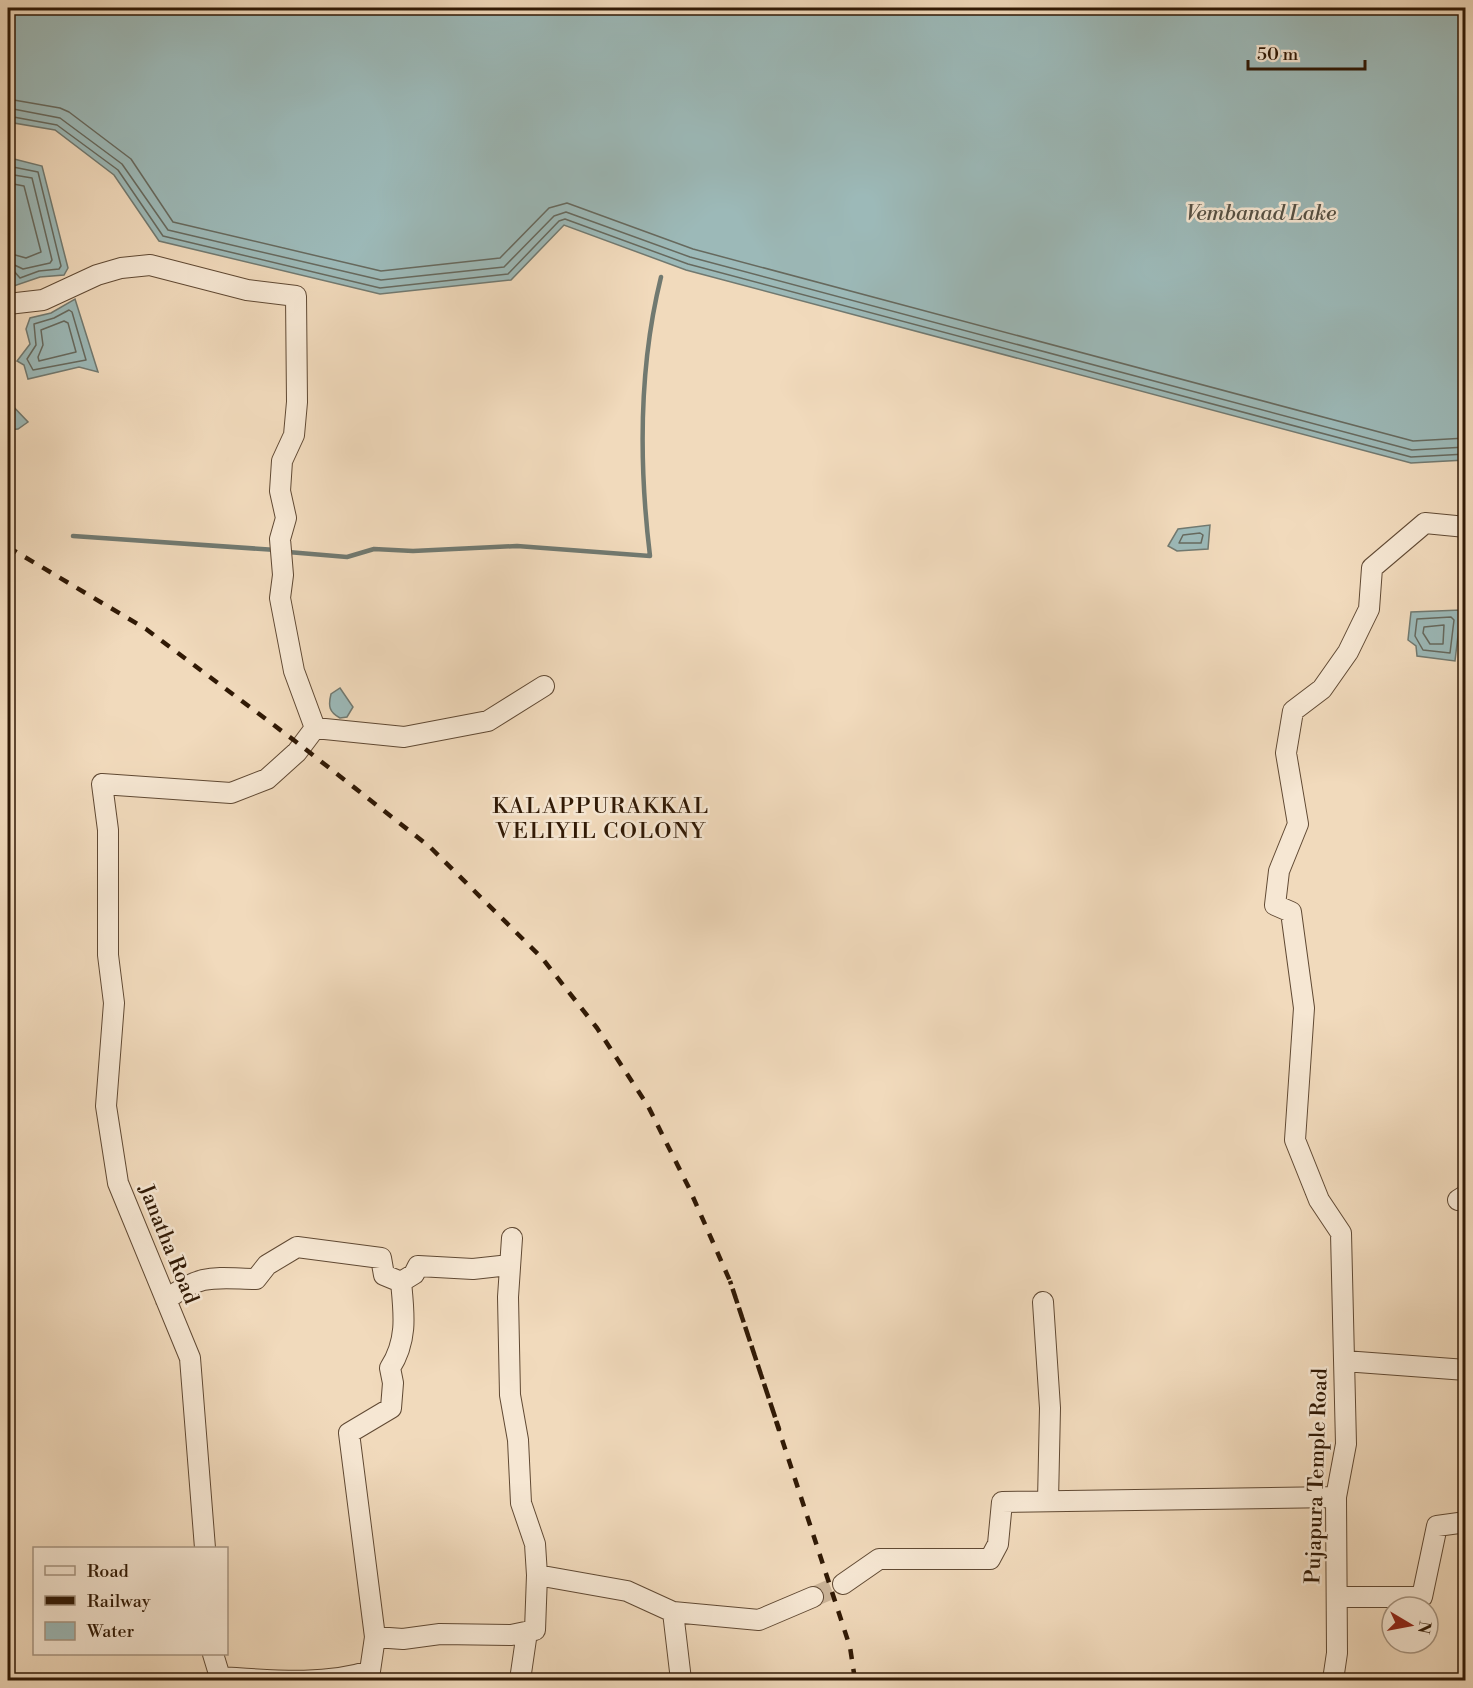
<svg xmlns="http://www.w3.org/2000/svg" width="1473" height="1688" viewBox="0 0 1473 1688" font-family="'Libre Bodoni',serif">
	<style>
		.water { fill: #9cb9b8; stroke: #717970; stroke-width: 1.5 }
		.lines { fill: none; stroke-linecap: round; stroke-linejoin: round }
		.shore { stroke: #66695e; stroke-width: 1.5 }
		.stream { stroke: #717970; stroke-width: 4.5 }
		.minor-tunnel { stroke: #cab397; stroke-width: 20; stroke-dasharray: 20 10; stroke-linecap: butt }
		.minor-casing { stroke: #604933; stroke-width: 22 }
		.minor { stroke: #f6e7d3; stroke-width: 20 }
		.rail { stroke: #301905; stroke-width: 4.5; stroke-dasharray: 10 10; stroke-linecap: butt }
		.labels { text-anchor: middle; stroke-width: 5; stroke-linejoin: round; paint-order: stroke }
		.street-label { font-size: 21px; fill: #301905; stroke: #f6e7d3 }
		.water-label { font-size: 22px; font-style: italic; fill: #565144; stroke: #f6e7d3 }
		.neighbourhood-label { font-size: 22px; letter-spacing: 1.5px; fill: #301905; stroke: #f6e7d3 }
	</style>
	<rect width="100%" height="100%" fill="#f1dabc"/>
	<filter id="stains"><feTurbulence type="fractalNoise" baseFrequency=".00333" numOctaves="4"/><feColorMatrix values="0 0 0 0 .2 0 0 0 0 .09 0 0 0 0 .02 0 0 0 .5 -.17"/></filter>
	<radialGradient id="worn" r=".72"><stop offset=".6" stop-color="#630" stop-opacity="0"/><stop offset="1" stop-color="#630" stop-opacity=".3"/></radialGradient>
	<path class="water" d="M8 8H1465V460L1411 463 686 270 564 225 511 280 380 294 159 241 114 175 55 130 8 122Z
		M14 159 42 166 68 268 64 275 40 277 11 287 12 278 8 271V160Z
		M75 299 98 372 79 367 28 379 24 365 17 361 30 344 26 329 30 318 51 313Z
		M8 401 28 422 18 429 8 430Z
		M1210 525 1208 549 1177 551 1168 546 1178 529Z
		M1461 610 1455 661 1417 656 1416 646 1408 640 1411 612Z
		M340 688 353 707 347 717 340 718C329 712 328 706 331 694Z"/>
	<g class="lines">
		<path class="shore" d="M8 99 60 108 69 112 131 159 173 222 381 271 500 258 549 208 567 203 693 249 1413 441 1466 438
			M8 108 60 118 122 164 168 230 381 280 504 267 554 216 566 212 690 257 1412 450 1466 447
			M8 116 57 125 118 170 163 236 380 288 508 274 559 221 565 219 688 264 1411 457 1466 454
			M8 166 38 172 61 266 59 269 39 271 20 278 13 270 8 269
			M8 174 32 178 52 260 50 263 23 269 8 262
			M8 183 24 186 41 252 26 258 8 253
			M69 310 72 312 86 360 33 370 27 359 36 345 34 324 54 318Z
			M64 321 68 323 76 352 39 361 38 357 43 345 41 330Z
			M1200 533 1203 535 1201 543H1179L1183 535Z
			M1451 617 1454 620 1450 653 1423 650 1415 636 1417 619Z
			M1444 625 1443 644H1430L1423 633 1424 627Z"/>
		<path class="stream" d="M73 536 276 550
			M288 552 347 557 374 549 413 551 517 546 650 556C639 465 639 366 661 277"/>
		<path class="minor-tunnel" d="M813 1597 843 1584"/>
		<defs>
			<path id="minor" d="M8 304 43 300 97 275 121 268 150 265 247 290 296 296 297 402 294 435 282 461 280 491 286 518 280 539 283 575 280 598 294 671 315 728
				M1458 1200 1466 1195
				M512 1238 508 1297 510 1395 518 1440 521 1503 535 1544 537 1575
				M401 1282 414 1274 418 1266 473 1269 510 1265
				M166 1300C201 1273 214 1278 256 1279L267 1265 297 1247 381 1258 384 1275 401 1282C404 1313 408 1340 390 1368L393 1383 391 1408 349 1433 375 1637
				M1043 1302 1050 1408 1048 1501
				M1344 1361 1466 1370
				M205 1548 190 1358 118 1183 106 1106 114 1003 108 955V830L102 784 231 793 267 779 297 752 315 728 404 737 488 721 544 686
				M843 1584 879 1559H990L998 1544 1002 1502 1336 1497
				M1337 1597H1422L1437 1526 1466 1522
				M673 1612 681 1680
				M213 1654 220 1677
				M220 1677C268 1680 324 1686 370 1671L375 1637 403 1639 440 1634 511 1635 535 1630 537 1575 627 1591 673 1612 759 1620 813 1597
				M520 1680 527 1632
				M1333 1680 1337 1653 1336 1497 1346 1444 1341 1233 1319 1200 1295 1140 1304 1008 1291 912 1275 905 1279 871 1298 824 1286 753 1293 711 1322 689 1348 652 1369 609 1372 568 1425 523 1466 527"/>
		</defs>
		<use href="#minor" class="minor-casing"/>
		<use href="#minor" class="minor"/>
		<path class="rail" d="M8 547 146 629 295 741 430 847 542 958 597 1028 648 1106 689 1188 730 1281 779 1429 730 1281
			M776 1421 850 1647 855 1680"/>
	</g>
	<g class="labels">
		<g class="street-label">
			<text transform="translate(169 1244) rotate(68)" y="7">Janatha Road</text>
			<text transform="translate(1316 1476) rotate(-88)" y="7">Pujapura Temple Road</text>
		</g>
		<g class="water-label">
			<text x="1261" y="220">Vembanad Lake</text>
		</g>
		<g class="neighbourhood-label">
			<text x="601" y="813">KALAPPURAKKAL<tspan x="601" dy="25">VELIYIL COLONY</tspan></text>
		</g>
	</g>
	<rect width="1473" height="1688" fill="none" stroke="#f1dabc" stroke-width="30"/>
	<rect x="9" y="9" width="1455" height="1670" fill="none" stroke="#301905" stroke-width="3"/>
	<rect x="15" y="15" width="1443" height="1658" fill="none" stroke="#301905" stroke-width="1.5"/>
	<rect x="33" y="1547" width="195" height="108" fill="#f6e7d3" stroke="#a79581" stroke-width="1.5"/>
	<rect x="45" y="1566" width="30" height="9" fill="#f6e7d3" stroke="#a79581" stroke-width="1.5"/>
	<text x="87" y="1577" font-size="18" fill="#301905">Road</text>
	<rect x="45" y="1596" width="30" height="9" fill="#301905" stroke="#a79581" stroke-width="1.5"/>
	<text x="87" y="1607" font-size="18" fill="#301905">Railway</text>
	<rect x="45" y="1622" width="30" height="18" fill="#9cb9b8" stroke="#a79581" stroke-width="1.5"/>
	<text x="87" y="1637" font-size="18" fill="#301905">Water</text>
	<g transform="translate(1410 1625) rotate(100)"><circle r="28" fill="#f6e7d3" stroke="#a79581" stroke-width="1.5"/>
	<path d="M0-4.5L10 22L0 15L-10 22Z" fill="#8f2418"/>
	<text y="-9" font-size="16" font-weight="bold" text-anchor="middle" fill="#301905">N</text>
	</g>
	<path d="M1248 60v9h117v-9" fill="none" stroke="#301905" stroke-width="3"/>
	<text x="1257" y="60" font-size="18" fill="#301905" stroke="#f6e7d3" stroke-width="4.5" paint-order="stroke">50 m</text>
	<rect width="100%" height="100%" filter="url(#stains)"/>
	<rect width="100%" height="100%" fill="url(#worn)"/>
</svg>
